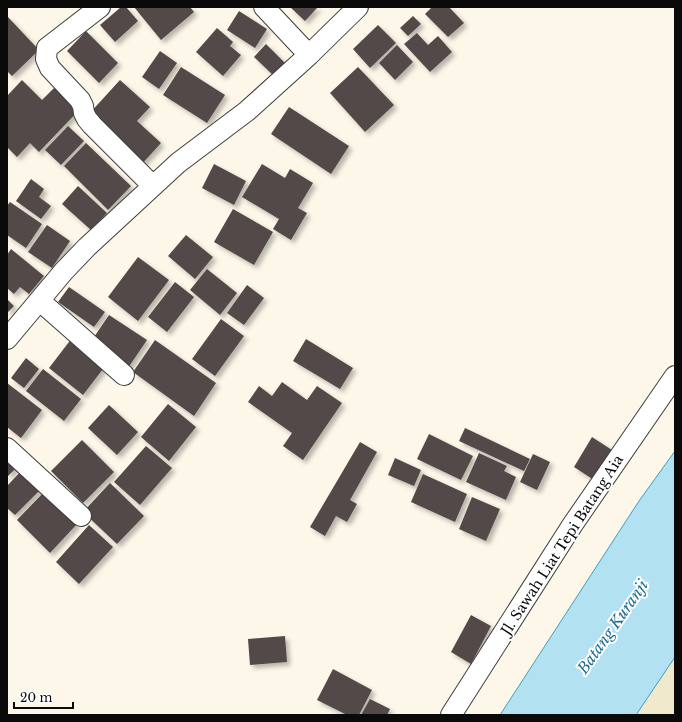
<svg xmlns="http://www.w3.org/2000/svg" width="682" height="722" viewBox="0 0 682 722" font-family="'Libre Baskerville',serif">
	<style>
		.farmland { fill: #f1e9cc }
		.water { fill: #b2e1f1; stroke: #3e9ec2 }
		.building { fill: #524a48; filter: url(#shadow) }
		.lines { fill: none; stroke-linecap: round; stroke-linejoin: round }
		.minor-casing { stroke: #3d3d3d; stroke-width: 22 }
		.minor { stroke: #fff; stroke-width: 20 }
		.labels { text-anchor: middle; stroke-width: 4; stroke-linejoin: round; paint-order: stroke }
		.street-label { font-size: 14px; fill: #0a0a0a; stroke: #fff }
		.water-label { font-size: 15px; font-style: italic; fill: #1e6e91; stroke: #fff }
	</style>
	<defs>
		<filter id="shadow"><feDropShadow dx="3.5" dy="3.5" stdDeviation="2" flood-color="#0004"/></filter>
	</defs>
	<rect width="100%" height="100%" fill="#fdf7e9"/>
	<path class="farmland" d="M675 657V715H636Z"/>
	<path class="water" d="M675 451V657L636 715H500L639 501Z"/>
	<path class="building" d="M121 7H126L138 21 115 42 100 25Z
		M134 7H190L194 12 161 40Z
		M290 7H318L305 21Z
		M432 7H449L464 23 448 37 425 14Z
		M239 11 267 29 255 48 227 30Z
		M7 16 39 50 12 76 7 71Z
		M413 16 421 24 408 36 400 28Z
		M378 25 396 43 370 68 353 49Z
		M217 28 233 42 230 46 241 55 223 76 196 52Z
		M86 31 118 63 99 83 67 51Z
		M417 33 428 45 438 36 452 52 430 72 404 44Z
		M266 44 286 64 274 76 254 57Z
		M397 45 413 62 395 80 379 63Z
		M160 51 177 63 159 89 142 77Z
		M181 67 225 95 207 123 163 95Z
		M358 67 394 105 365 132 330 93Z
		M22 80 42 100 59 83 83 106 39 152 30 143 17 157 7 147V123L8 122 7 121V96Z
		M120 80 150 107 137 121 161 143 141 165 88 115Z
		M289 107 349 146 331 174 271 134Z
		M68 126 84 141 61 165 45 150Z
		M86 143 131 186 108 210 64 166Z
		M214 164 246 181 234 205 202 188Z
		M262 164 285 178 290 169 313 183 298 208 307 213 291 240 273 229 279 219 242 197Z
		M31 179 44 189 39 197 51 206 41 219 16 201Z
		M78 186 107 213 91 230 62 204Z
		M10 202 42 224 26 248 7 235V206Z
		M233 209 273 232 254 265 214 242Z
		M47 225 70 241 52 268 28 252Z
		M186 235 213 257 195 279 168 256Z
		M11 249 44 276 29 294 20 287 14 294 7 288V255Z
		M138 257 169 280 138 321 108 297Z
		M207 269 237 293 220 315 190 290Z
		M175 282 194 297 167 332 148 317Z
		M247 285 264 298 244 325 227 313Z
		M69 287 105 312 94 327 58 302Z
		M7 299 14 306 7 313Z
		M109 315 147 340 128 368 90 343Z
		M221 319 244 336 215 376 192 359Z
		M72 338 106 365 83 395 49 368Z
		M306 339 353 368 340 389 293 361Z
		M155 340 216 383 194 416 133 372Z
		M26 358 39 369 24 388 11 378Z
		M43 369 81 399 64 421 26 391Z
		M282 382 307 400 317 386 342 403 303 460 283 446 292 433 248 402 259 386 272 396Z
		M7 383 42 410 21 438 7 427Z
		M168 404 196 427 169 461 141 437Z
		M109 405 138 432 117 455 88 428Z
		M465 428 530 459 524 471 459 441Z
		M429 434 473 456 461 480 417 459Z
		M592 437 612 450 594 480 574 467Z
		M82 440 114 472 83 503 51 471Z
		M360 442 377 452 350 500 357 504 347 522 336 516 325 536 310 527Z
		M146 446 172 468 140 505 114 482Z
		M479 453 507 466 504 471 516 477 506 500 466 482Z
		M533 454 550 462 537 490 520 482Z
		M7 455 18 466 7 477Z
		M395 458 421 470 414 486 388 475Z
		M24 468 43 487 15 515 7 508V486Z
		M423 474 467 494 455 522 411 502Z
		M110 483 144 516 117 544 83 512Z
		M44 492 77 524 50 553 17 520Z
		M472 497 500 509 486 541 459 529Z
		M89 525 113 547 79 584 56 562Z
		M471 615 491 626 471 664 451 652Z
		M285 636 287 662 250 665 248 639Z
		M333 669 372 690 359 715H347L317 700Z
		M370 699 390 709 387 715H361Z"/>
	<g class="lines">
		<defs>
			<path id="minor" d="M100 7 47 48 46 59 50 68 80 100 83 106 84 113 87 119 92 125 153 186
				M264 7 309 55
				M40 301 124 375
				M7 339 64 271 87 247 178 163 247 111 309 55 358 7
				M7 448 81 516
				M451 715 573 524 675 376"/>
		</defs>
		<use href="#minor" class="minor-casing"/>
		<use href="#minor" class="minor"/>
	</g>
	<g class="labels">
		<g class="street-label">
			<text transform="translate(562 545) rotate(-57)" y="5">Jl. Sawah Liat Tepi Batang Aia</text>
		</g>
		<g class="water-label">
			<text transform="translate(613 627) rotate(-55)" y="5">Batang Kuranji</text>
		</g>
	</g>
	<rect width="682" height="722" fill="none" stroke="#0a0a0a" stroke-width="16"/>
	<path d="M14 702v6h59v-6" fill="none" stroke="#0a0a0a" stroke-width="2"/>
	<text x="20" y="702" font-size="12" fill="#0a0a0a" stroke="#ffffff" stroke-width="3" paint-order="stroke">20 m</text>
</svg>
